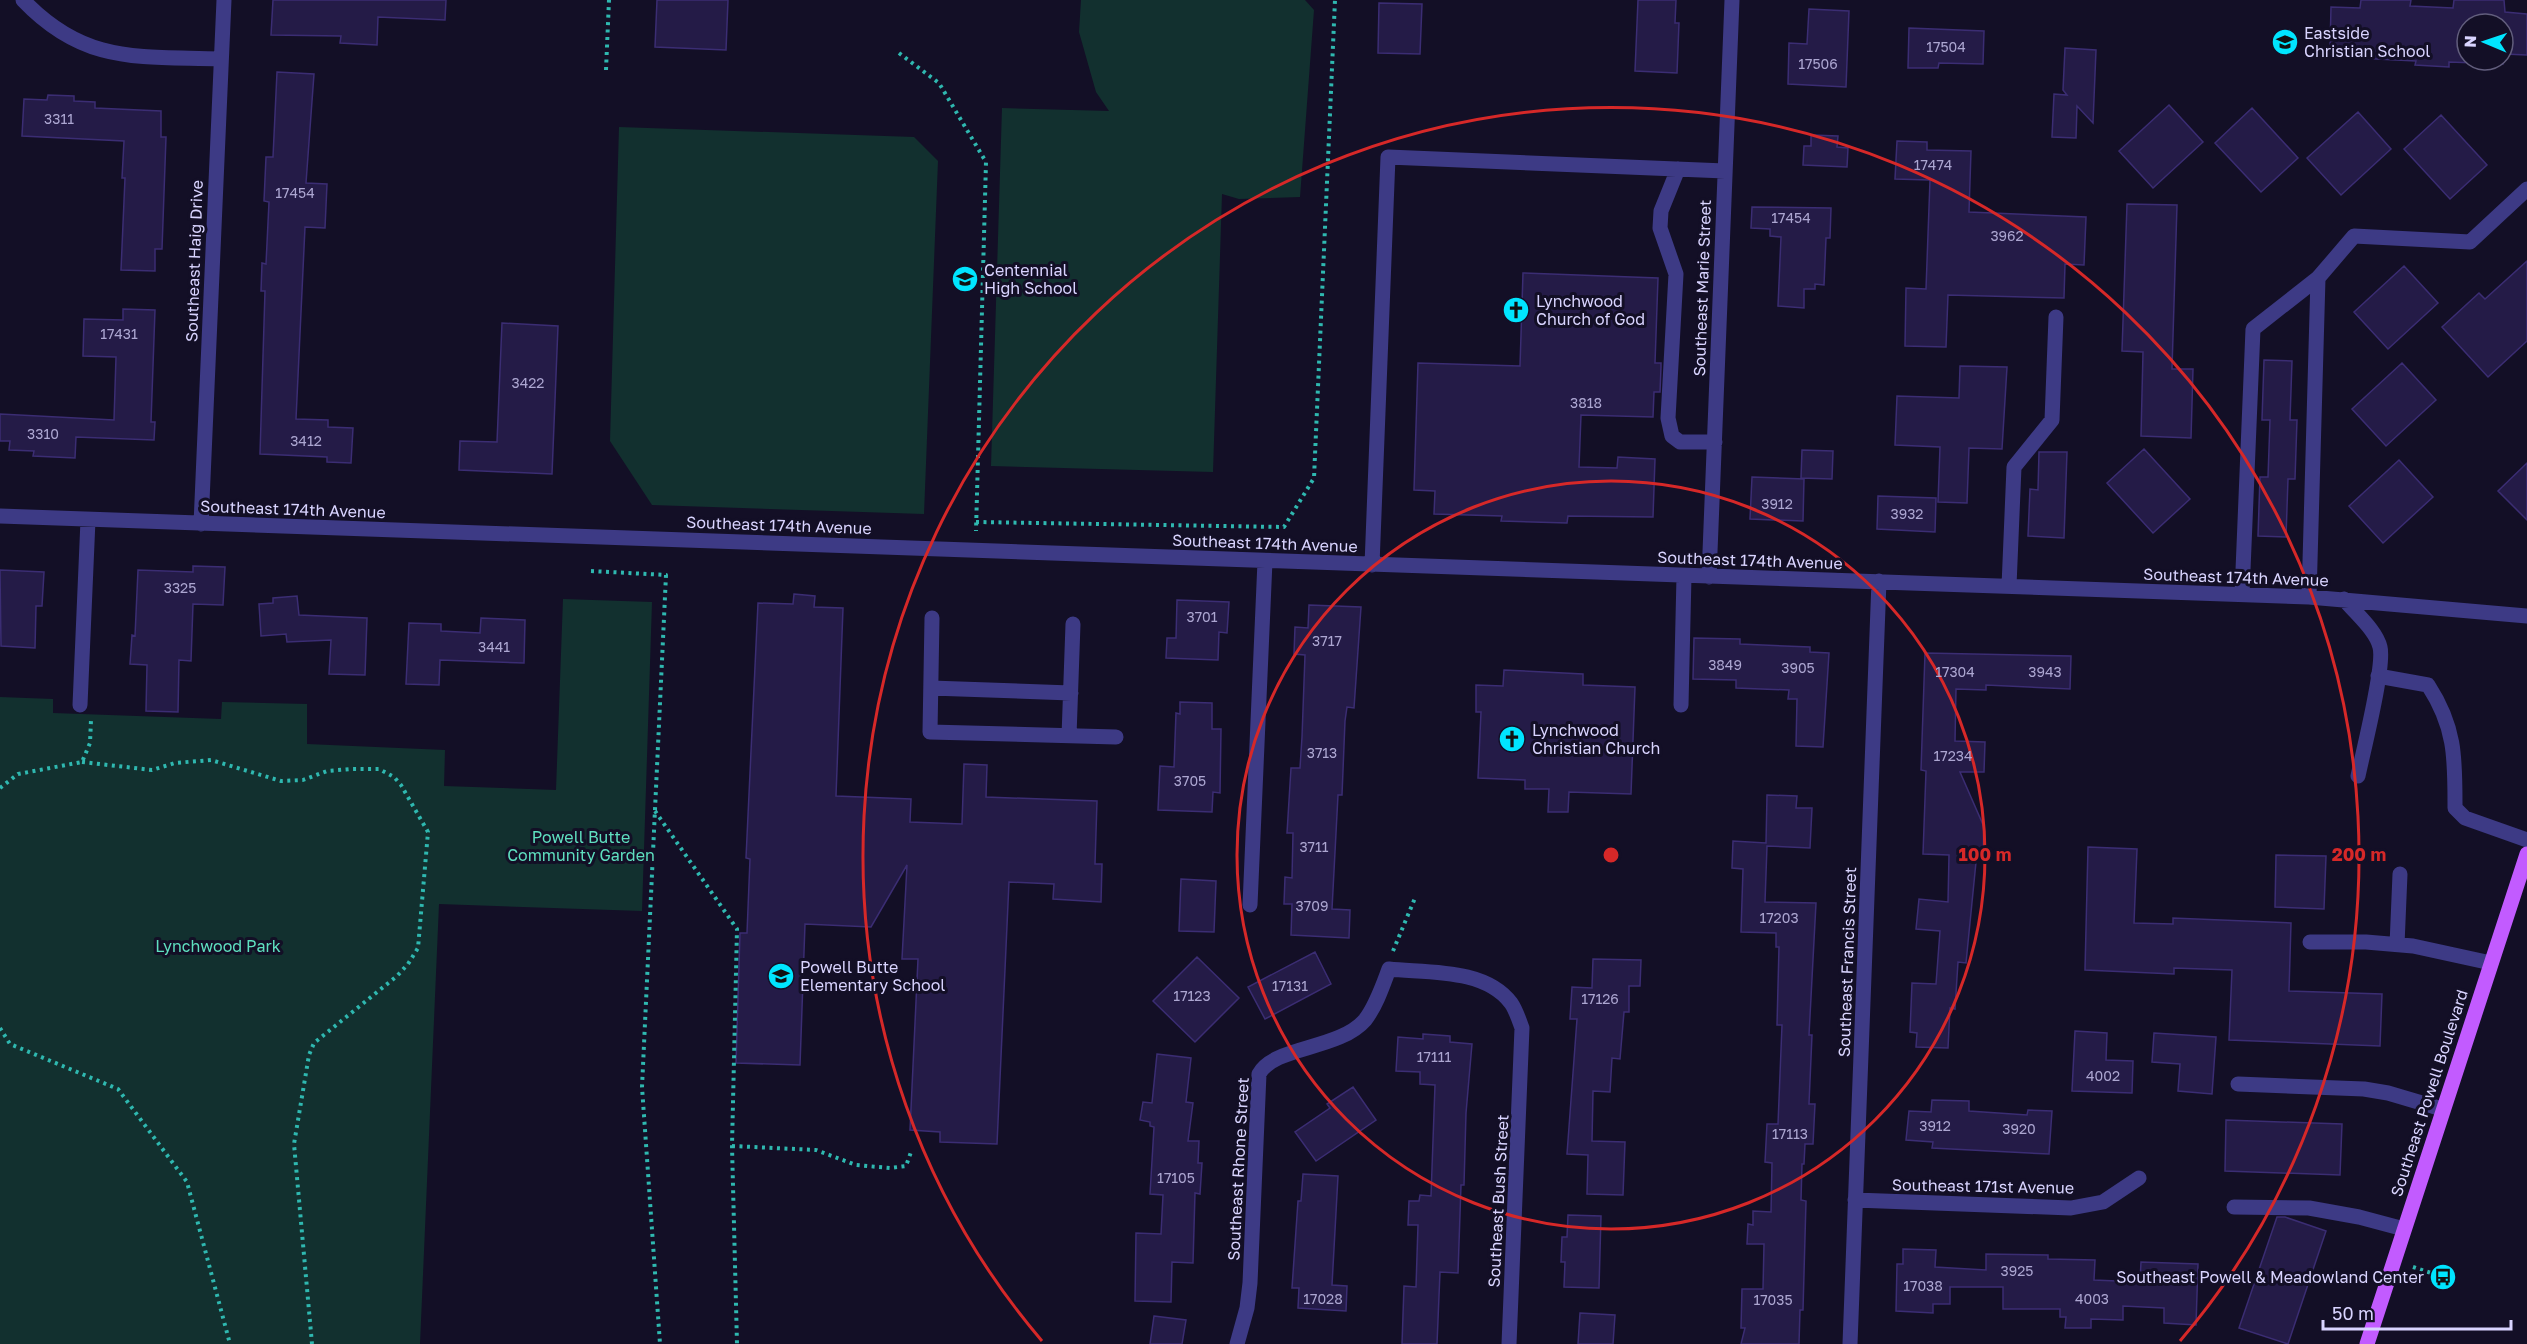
<svg xmlns="http://www.w3.org/2000/svg" width="2527" height="1344" viewBox="0 0 2527 1344" font-family="'Golos Text',sans-serif">
	<style>
		.green { fill: #12302f }
		.building { fill: #241b47; stroke: #3b2d73; stroke-width: 1.5; fill-rule: evenodd }
		.lines { fill: none; stroke-linecap: round; stroke-linejoin: round }
		.path { stroke: #2fb8b0; stroke-width: 4; stroke-dasharray: 3 4.5; stroke-linecap: butt }
		.minor { stroke: #3d3a85; stroke-width: 15 }
		.major { stroke: #c25bff; stroke-width: 15 }
		.ring { fill: none; stroke: #d62828; stroke-width: 3 }
		.labels { text-anchor: middle; stroke-width: 6; stroke-linejoin: round; paint-order: stroke }
		.number-label { font-size: 14px; fill: #aca6d1 }
		.poi-label { font-size: 16px; fill: #d9d4ff; stroke: #130f26; text-anchor: start }
		.street-label { font-size: 16px; fill: #d9d4ff; stroke: #130f26 }
		.park-label { font-size: 16px; fill: #5fe0c0; stroke: #130f26 }
		.centre { fill: #d62828; stroke: #130f26; stroke-width: 3 }
		.ring-label { font-size: 18px; text-anchor: middle; font-weight: bold; fill: #d62828; stroke: #130f26; stroke-width: 6; stroke-linejoin: round; paint-order: stroke }
	</style>
	<rect width="100%" height="100%" fill="#130f26"/>
	<path class="green" d="M1081 0H1305L1314 10 1300 197 1239 199 1222 194 1213 472 991 466 1002 108 1109 111 1096 92 1079 32Z
		M619 127 914 137 938 161 924 514 652 505 610 441Z
		M563 599 652 602 642 911 439 904 420 1344H0V697L53 699V713L221 719 222 702 307 704V744L445 750 444 786 556 790Z"/>
	<path class="building" d="M273 0H446L445 20 378 17 377 45 340 43 341 36 271 35Z
		M657 0H728L726 50 655 47Z
		M1638 0H1676L1675 23H1679L1677 73 1635 71Z
		M2361 0H2411L2410 6 2453 8 2454 0H2504L2505 12 2527 14V55L2504 54 2503 64 2449 62V67L2415 65 2416 61 2357 58V50L2330 49 2331 7 2360 8ZM2467 24H2503V60H2467Z
		M1379 3 1422 4 1420 54 1378 53Z
		M1809 9 1849 11 1846 87 1788 84 1789 43 1807 44Z
		M1909 28 1984 31 1983 64 1939 63 1938 68H1908Z
		M2065 48 2096 50 2093 123 2077 106 2076 138 2052 137 2054 94 2067 95 2063 90Z
		M277 72 314 74 306 183 327 184 325 228 305 227 296 419 328 420V427L353 428 351 463 327 462V457L260 454 265 291H261L262 263 266 264 269 202 264 201 266 157H273Z
		M48 95 74 96V101L95 102V108L161 111V137H166L162 249H155V271L121 270 125 178H122L124 141 22 136 24 99 47 100Z
		M2169 105 2203 142 2153 188 2119 151Z
		M2252 108 2298 158 2261 192 2215 143Z
		M2358 112 2391 149 2341 195 2307 158Z
		M2441 115 2487 165 2450 199 2404 149Z
		M1811 135 1838 136 1837 147 1848 148 1847 167 1803 165 1804 146H1811Z
		M1897 141 1927 142V150L1971 151 1969 212 2086 217 2084 265 2065 264 2064 298 1948 295 1946 347 1905 346 1906 288 1926 289 1930 180 1895 179Z
		M2127 204 2177 205 2172 369H2193L2191 438 2141 436 2143 352 2122 351Z
		M1752 207 1831 208 1830 238H1826L1824 285 1815 284V289H1804V308L1778 306 1781 237 1770 236V229L1751 228Z
		M2527 261V341L2488 377 2442 327 2479 293 2485 299Z
		M2404 266 2438 303 2388 349 2354 312Z
		M1523 273 1658 278 1655 363H1661V367L1660 392H1654L1653 417 1581 415 1579 467 1617 468 1618 457 1655 459 1653 517 1568 516 1567 523 1501 521 1502 516 1434 514 1435 491 1414 490 1418 363 1520 366Z
		M123 309 155 310 151 422H155L154 440 76 437 75 458 33 456 34 451 9 450 10 441H0V414L114 420 116 357 83 356 84 319 123 320Z
		M502 323 558 326 552 474 459 470 460 441 497 442Z
		M2264 360 2292 361 2290 420H2297L2295 479H2288L2286 537 2258 536 2260 477H2268L2270 420H2262Z
		M2402 363 2436 400 2386 446 2352 409Z
		M1960 366 2007 367 2002 449 1969 448 1967 503 1938 502 1940 447 1895 445 1897 396 1959 398Z
		M2144 449 2190 499 2153 533 2107 483Z
		M1802 450 1833 451 1832 479 1801 478Z
		M2039 452H2067L2064 538 2028 536 2030 489 2038 490Z
		M2399 460 2433 497 2383 543 2349 506Z
		M2527 463V520L2498 491Z
		M1752 477 1804 479 1803 521 1750 519Z
		M1878 496 1936 498 1935 532 1877 529Z
		M193 566 225 567 223 605 193 604 191 661 179 660 178 712 146 711 147 665 130 664 132 635 135 636 138 570 193 572Z
		M0 570 44 572 42 606H36L35 648 1 646Z
		M794 594 815 596 814 607 843 608 836 796 911 799 910 822 962 824 964 764 987 765 986 797 1097 801 1095 864H1102L1101 902 1053 899 1054 884 1009 882 997 1144 940 1142V1132L910 1130 918 959H902L907 865 871 927 805 924 800 1065 736 1063 740 933H747L750 859 746 858 758 603 793 604Z
		M297 596 299 615 367 618 365 675 329 674 331 640 287 642 286 634 261 636 259 604 273 603V598Z
		M1177 600 1229 602 1227 633 1219 632 1218 660 1166 658 1167 638H1176Z
		M1309 605 1361 607 1354 708 1347 707 1345 721 1342 795H1338L1332 909 1350 910 1349 938 1291 935 1292 904H1284L1285 877 1292 878 1293 833H1287L1291 768H1300L1302 737 1305 655 1294 654 1295 627 1308 628Z
		M481 618 525 620 524 663 440 660 439 685 406 684 409 623 441 624V631L480 633Z
		M1694 638 1740 639V644L1810 647V652L1829 653 1823 747 1796 746 1797 699H1788L1789 690 1736 688V680L1693 679Z
		M1925 653 2071 656 2070 689 1986 685V690L1956 689 1955 741 1985 742 1984 772H1960L1984 827 1983 852H1977L1966 963 1958 962 1955 1009 1950 1008 1948 1048 1916 1047 1917 1033 1910 1032 1912 983 1936 984 1940 931 1916 929 1919 899 1948 902 1949 855 1923 854 1926 771 1921 770Z
		M1504 670 1583 674V685L1635 687 1631 794 1569 792 1568 812H1548L1549 789H1525V780L1478 778 1481 712H1476V685L1503 686Z
		M1180 702 1212 703V729H1221L1220 793 1213 792 1212 812 1158 810 1160 766 1174 767 1176 713 1180 714Z
		M1767 795 1797 796 1796 808H1812L1810 848 1767 846 1765 902 1816 903 1809 1035H1812L1809 1104H1815L1813 1144H1805L1804 1164H1802L1801 1200 1806 1201 1803 1310H1800L1799 1344H1741L1745 1328H1741L1742 1289H1763L1764 1244H1747L1748 1224 1753 1225V1211L1771 1212 1772 1163 1765 1162 1767 1124H1778L1782 1025H1777L1779 947H1776V933L1741 932 1743 869 1732 868 1733 841 1766 843Z
		M2088 847 2137 849 2134 923 2173 924V918L2291 923 2289 991 2382 994 2380 1046 2229 1040 2232 970 2174 968V974L2085 970Z
		M2276 855 2326 856 2324 909 2275 907Z
		M1181 879 1216 881 1214 932 1179 931Z
		M1315 952 1331 984 1265 1019 1248 987Z
		M1197 957 1239 998 1195 1042 1153 1001Z
		M1593 959 1641 960 1640 986H1629V1012H1624L1620 1059 1612 1058 1610 1092 1593 1091 1592 1141 1625 1142 1623 1195 1587 1194 1588 1155 1567 1154 1577 1019H1570L1572 987 1592 988Z
		M2075 1031 2107 1033 2106 1060 2133 1061 2132 1093 2072 1091Z
		M2154 1033 2216 1037 2212 1094 2178 1091 2180 1064 2152 1062Z
		M1423 1034 1450 1036V1042L1472 1044 1466 1113 1464 1185H1461L1458 1273 1440 1272 1437 1344H1402L1404 1286 1416 1287 1418 1225H1408L1409 1201H1419L1420 1195 1431 1196 1435 1085 1420 1084V1072L1396 1071 1398 1037 1423 1039Z
		M1157 1054 1191 1058 1186 1102 1193 1103 1188 1141H1199L1198 1163H1202L1200 1194 1195 1193 1193 1263 1172 1262 1171 1302 1135 1301 1136 1233 1161 1234 1163 1195 1150 1194 1154 1127 1150 1126V1122L1140 1120 1143 1102 1152 1103Z
		M1353 1087 1376 1120 1316 1161 1295 1132 1330 1108 1327 1104Z
		M1932 1100 1969 1101V1111L2027 1115 2028 1110 2052 1111 2049 1154 1932 1148 1933 1142 1906 1140 1909 1111 1931 1112Z
		M2226 1120 2342 1124 2340 1175 2225 1171Z
		M1303 1174 1338 1176 1332 1285 1347 1286 1346 1311 1298 1308 1299 1288H1292L1298 1201H1301Z
		M1568 1215 1601 1216 1599 1288 1564 1287 1565 1262H1561L1562 1237H1567Z
		M2277 1217H2285L2326 1231 2288 1344 2239 1328Z
		M1903 1249 1936 1250 1935 1267 1986 1270V1254L2048 1255V1259L2095 1260 2094 1280 2140 1282 2141 1262 2198 1264 2196 1325 2164 1323V1308L2123 1306V1320L2091 1319V1328H2065L2066 1317H2060V1309H2003V1287H1950V1304H1933V1313L1896 1311 1897 1264H1903Z
		M1580 1313 1615 1315 1613 1344H1578Z
		M1154 1316 1186 1320 1182 1344H1150Z"/>
	<g class="lines">
		<path class="path" d="M899 53 939 83 986 162 976 531
			M606 70 609 0
			M976 522 1284 527 1314 478 1335 0
			M591 571 666 575 642 1087 660 1344
			M82 762 152 770 175 763 211 760 281 781 303 780 327 771 351 769H379L394 777 401 785 428 832 418 948 408 964 397 976 314 1043 309 1055 294 1144 312 1344
			M0 788 18 774 82 762 90 743 91 720
			M655 811 737 929 732 1146 737 1344
			M1393 951 1415 898
			M0 1028 10 1044 118 1089 187 1182 230 1344
			M732 1146 816 1150 856 1165 890 1168 906 1166 911 1152
			M2413 1267 2443 1277"/>
		<path class="minor" d="M23 0C85 65 139 56 221 59
			M1678 169 1661 211 1660 228 1676 274 1668 418 1672 436 1680 442H1715
			M0 516 2309 597 2527 616
			M201 524 224 0
			M1372 565 1388 157 1725 171
			M1709 577 1732 0
			M2009 586 2014 467 2052 420 2056 317
			M2242 594 2253 329 2318 278 2354 236 2470 242 2527 189
			M2309 597 2318 278
			M2344 599C2355 613 2376 630 2380 647 2385 666 2363 752 2358 776
			M932 618 930 732 1116 737
			M2378 676 2428 685C2456 728 2455 759 2455 808L2465 818 2527 840
			M931 688 1071 693
			M80 705 88 520
			M1681 705 1684 576
			M1069 736 1073 624
			M1250 905 1265 561
			M2310 942H2366L2413 946 2491 963
			M2397 945 2400 874
			M2238 1084 2364 1089 2388 1093 2442 1109
			M1855 1200 2071 1208 2103 1202 2139 1178
			M2234 1207 2309 1208 2359 1217 2404 1229
			M1237 1344 1247 1308 1250 1283 1259 1074C1274 1046 1339 1050 1365 1020 1376 1006 1383 985 1389 969 1427 973 1485 968 1511 1003 1516 1010 1519 1020 1522 1028L1509 1344
			M1850 1344 1879 581"/>
		<path class="major" d="M2367 1344 2527 854"/>
	</g>
	<g class="ring">
		<circle cx="1611" cy="855" r="374"/>
		<path d="M1042 1341A748 748 0 1 1 2180 1341"/>
	</g>
	<defs>
		<symbol id="school-disc" viewBox="-11 -11 22 22"><circle r="9.5" fill="#00e5ff" stroke="#130f26"/><path d="M0-5L7-2L0 1L-7-2ZM-4 1L0 2.5L4 1V4Q0 6-4 4Z" fill="#111"/></symbol>
		<symbol id="church-disc" viewBox="-11 -11 22 22"><circle r="9.5" fill="#00e5ff" stroke="#130f26"/><path d="M-1.2-6h2.4v3.5h3.3v2.4h-3.3V6h-2.4V-.1h-3.3v-2.4h3.3Z" fill="#111"/></symbol>
		<symbol id="bus-disc" viewBox="-11 -11 22 22"><circle r="9.5" fill="#00e5ff" stroke="#130f26"/><path d="M-5-6H5V4H4V6H2V4H-2V6H-4V4H-5ZM-3.5-4V0h7V-4ZM-3.5 1.2v1.5H-2V1.2ZM2 1.2v1.5H3.5V1.2Z" fill="#111"/></symbol>
	</defs>
	<g fill-rule="evenodd">
		<use href="#school-disc" x="2270" y="27" width="30" height="30"/>
		<use href="#school-disc" x="950" y="264" width="30" height="30"/>
		<use href="#church-disc" x="1501" y="295" width="30" height="30"/>
		<use href="#church-disc" x="1497" y="724" width="30" height="30"/>
		<use href="#school-disc" x="766" y="961" width="30" height="30"/>
		<use href="#bus-disc" x="2428" y="1262" width="30" height="30"/>
	</g>
	<g class="labels">
		<g class="number-label">
			<text x="1946" y="52">17504</text>
			<text x="1818" y="69">17506</text>
			<text x="59" y="124">3311</text>
			<text x="1933" y="170">17474</text>
			<text x="295" y="198">17454</text>
			<text x="1791" y="223">17454</text>
			<text x="2007" y="241">3962</text>
			<text x="119" y="339">17431</text>
			<text x="528" y="388">3422</text>
			<text x="1586" y="408">3818</text>
			<text x="43" y="439">3310</text>
			<text x="306" y="446">3412</text>
			<text x="1777" y="509">3912</text>
			<text x="1907" y="519">3932</text>
			<text x="180" y="593">3325</text>
			<text x="1202" y="622">3701</text>
			<text x="1327" y="646">3717</text>
			<text x="494" y="652">3441</text>
			<text x="1725" y="670">3849</text>
			<text x="1798" y="673">3905</text>
			<text x="1955" y="677">17304</text>
			<text x="2045" y="677">3943</text>
			<text x="1322" y="758">3713</text>
			<text x="1953" y="761">17234</text>
			<text x="1190" y="786">3705</text>
			<text x="1314" y="852">3711</text>
			<text x="1312" y="911">3709</text>
			<text x="1779" y="923">17203</text>
			<text x="1290" y="991">17131</text>
			<text x="1192" y="1001">17123</text>
			<text x="1600" y="1004">17126</text>
			<text x="1434" y="1062">17111</text>
			<text x="2103" y="1081">4002</text>
			<text x="1935" y="1131">3912</text>
			<text x="2019" y="1134">3920</text>
			<text x="1790" y="1139">17113</text>
			<text x="1176" y="1183">17105</text>
			<text x="2017" y="1276">3925</text>
			<text x="1923" y="1291">17038</text>
			<text x="1323" y="1304">17028</text>
			<text x="2092" y="1304">4003</text>
			<text x="1773" y="1305">17035</text>
		</g>
		<g class="poi-label">
			<text x="2304" y="39">Eastside<tspan x="2304" dy="18">Christian School</tspan></text>
			<text x="984" y="276">Centennial<tspan x="984" dy="18">High School</tspan></text>
			<text x="1536" y="307">Lynchwood<tspan x="1536" dy="18">Church of God</tspan></text>
			<text x="1532" y="736">Lynchwood<tspan x="1532" dy="18">Christian Church</tspan></text>
			<text x="800" y="973">Powell Butte<tspan x="800" dy="18">Elementary School</tspan></text>
			<text x="2424" y="1283" text-anchor="end">Southeast Powell &amp; Meadowland Center</text>
		</g>
		<g class="street-label">
			<text transform="translate(194 261) rotate(-88)" y="6">Southeast Haig Drive</text>
			<text transform="translate(1702 288) rotate(-88)" y="6">Southeast Marie Street</text>
			<text transform="translate(293 509) rotate(2)" y="6">Southeast 174th Avenue</text>
			<text transform="translate(779 525) rotate(2)" y="6">Southeast 174th Avenue</text>
			<text transform="translate(1265 543) rotate(2)" y="6">Southeast 174th Avenue</text>
			<text transform="translate(1750 560) rotate(2)" y="6">Southeast 174th Avenue</text>
			<text transform="translate(2236 577) rotate(2)" y="6">Southeast 174th Avenue</text>
			<text transform="translate(1847 962) rotate(-88)" y="6">Southeast Francis Street</text>
			<text transform="translate(2429 1093) rotate(-72)" y="6">Southeast Powell Boulevard</text>
			<text transform="translate(1238 1169) rotate(-87)" y="6">Southeast Rhone Street</text>
			<text transform="translate(1983 1186) rotate(1)" y="6">Southeast 171st Avenue</text>
			<text transform="translate(1498 1201) rotate(-87)" y="6">Southeast Bush Street</text>
		</g>
		<g class="park-label">
			<text x="581" y="843">Powell Butte<tspan x="581" dy="18">Community Garden</tspan></text>
			<text x="218" y="952">Lynchwood Park</text>
		</g>
	</g>
	<circle cx="1611" cy="855" r="9" class="centre"/>
	<g class="ring-label">
		<text x="1985" y="861">100 m</text>
		<text x="2359" y="861">200 m</text>
	</g>
	<g transform="translate(2485 42) rotate(272)"><circle r="28" fill="#130f26" stroke="#625e7d" stroke-width="1.5"/>
	<path d="M0-4.5L10 22L0 15L-10 22Z" fill="#00e5ff"/>
	<text y="-9" font-size="16" font-weight="bold" text-anchor="middle" fill="#d9d4ff">N</text>
	</g>
	<path d="M2323 1320v9h188v-9" fill="none" stroke="#d9d4ff" stroke-width="3"/>
	<text x="2332" y="1320" font-size="18" fill="#d9d4ff" stroke="#130f26" stroke-width="4.5" paint-order="stroke">50 m</text>
</svg>
